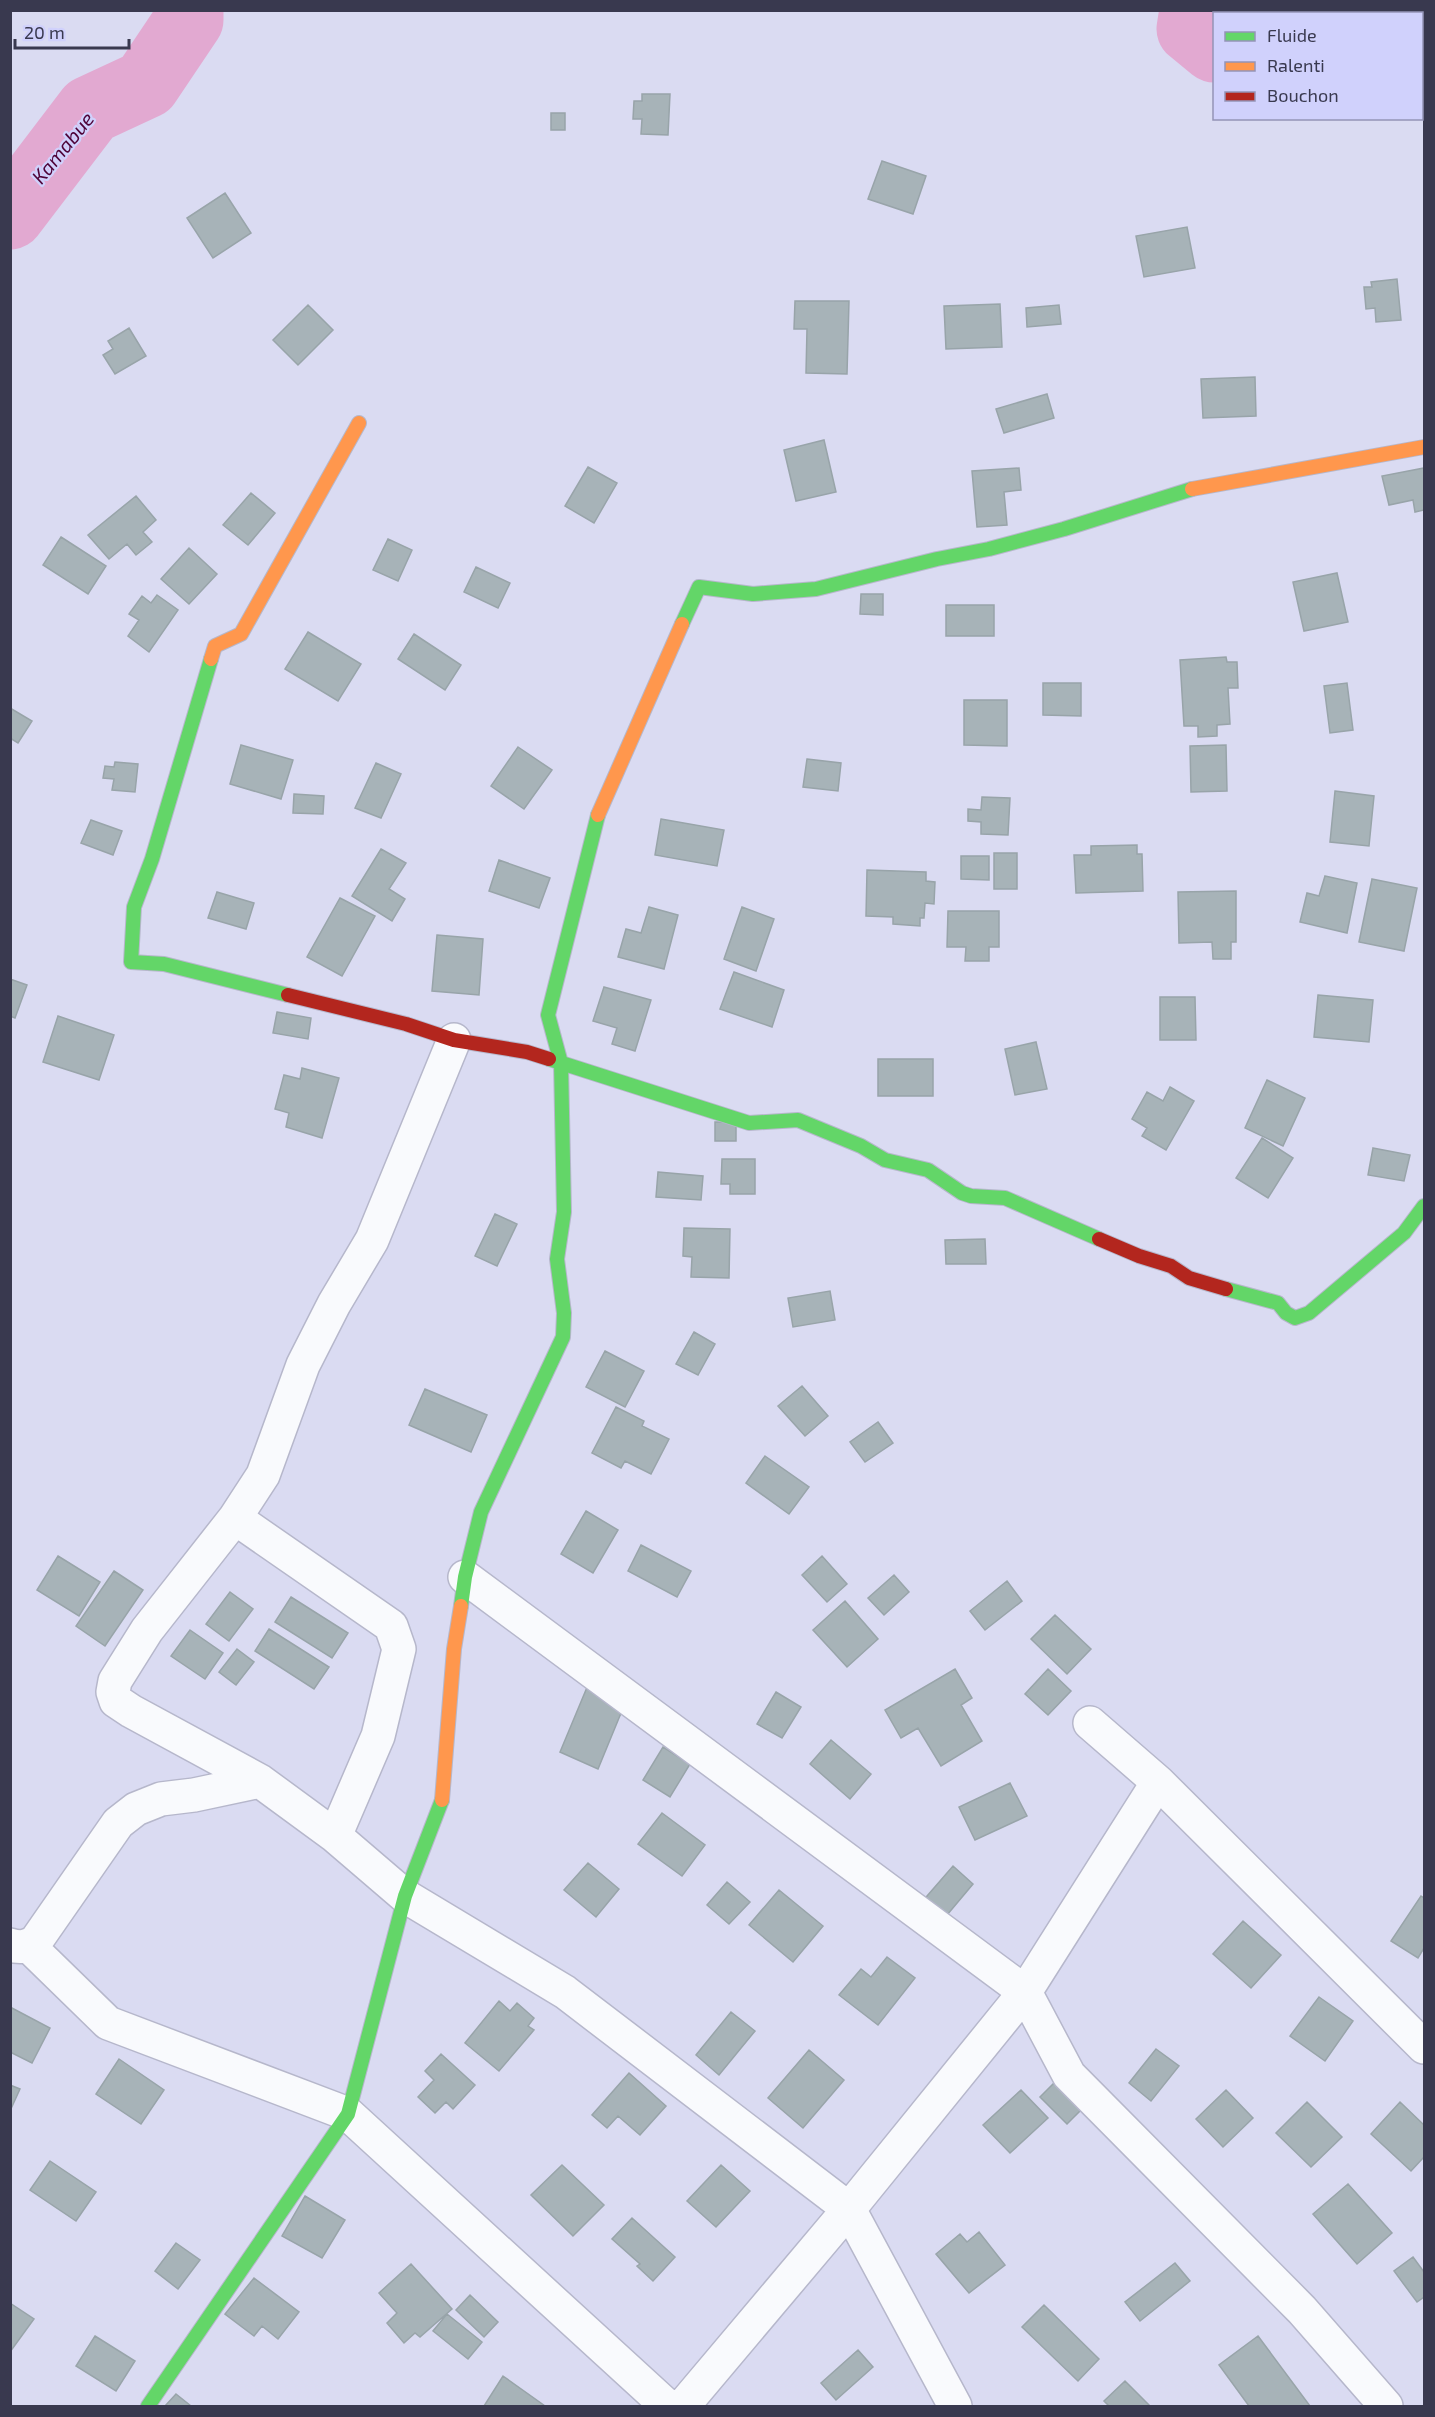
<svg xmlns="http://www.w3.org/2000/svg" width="1435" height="2417" viewBox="0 0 1435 2417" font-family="'Exo 2',sans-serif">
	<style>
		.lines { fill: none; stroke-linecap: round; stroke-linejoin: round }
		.river { stroke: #e2a9d1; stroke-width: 69 }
		.building { fill: #a7b3b8; stroke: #98a4a9; stroke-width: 1.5 }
		.street-casing { stroke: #b6b7cb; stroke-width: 36 }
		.fast-casing { stroke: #b6b7cb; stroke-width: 16 }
		.slow-casing { stroke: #b6b7cb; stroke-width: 16 }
		.jam-casing { stroke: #b6b7cb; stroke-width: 16 }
		.street { stroke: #f9fafd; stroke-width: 33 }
		.fast { stroke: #63d668; stroke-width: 14 }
		.slow { stroke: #ff974d; stroke-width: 14 }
		.jam { stroke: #b3261e; stroke-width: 14 }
		.labels { text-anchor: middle; stroke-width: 4.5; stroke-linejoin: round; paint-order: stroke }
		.water-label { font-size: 20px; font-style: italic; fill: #4e0338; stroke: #d0d1fc }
	</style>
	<rect width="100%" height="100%" fill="#dadbf2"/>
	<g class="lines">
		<path class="river" d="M1194 10 1191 29 1214 48
			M1422 32 1424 30
			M10 215 90 110 146 84 189 20V10"/>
	</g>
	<path class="building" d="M642 94H670L668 135 641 134 642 119H633L634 101H642Z
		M551 113H565V130H551Z
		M882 161 926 176 913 214 868 199Z
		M225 193 251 233 213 258 187 218Z
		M1187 227 1195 268 1144 277 1136 236Z
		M1397 279 1401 320 1376 322 1375 308 1366 309 1364 287H1372L1371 282Z
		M795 301H849L847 374 806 373 807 329H794Z
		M1000 304 1002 347 946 349 944 306Z
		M308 305 333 330 298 365 273 340Z
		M1059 305 1061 324 1027 327 1026 308Z
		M129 328 146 356 115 374 103 355 113 349 108 341Z
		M1255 377 1256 416 1203 418 1201 379Z
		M1047 394 1054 418 1004 433 996 409Z
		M824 440 836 492 796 501 784 450Z
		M588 467 617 483 594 523 565 506Z
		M1019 468 1021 490 1004 492 1007 525 977 527 972 471Z
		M1424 468V510L1415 512 1413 500 1389 505 1382 476Z
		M251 493 275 513 248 545 223 525Z
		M136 496 156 520 143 532 152 542 136 555 127 544 109 559 88 535Z
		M61 537 106 566 88 594 43 565Z
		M388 539 412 550 398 581 373 570Z
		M189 548 217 574 189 604 161 579Z
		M476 567 510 583 498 608 464 592Z
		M1337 573 1348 622 1304 631 1293 582Z
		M861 594H883V615L860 614Z
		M157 595 178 610 149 652 128 636 139 620 129 614 142 596 151 603Z
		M946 605H994V636H946Z
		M308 632 361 664 338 701 285 669Z
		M414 634 461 665 445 690 398 659Z
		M1226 657 1227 662H1237L1238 688H1228L1230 724 1217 725V736L1198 737V726H1184L1180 660Z
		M1043 683H1081V716L1043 715Z
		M1347 683 1353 730 1330 733 1324 686Z
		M964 700H1007V746L964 745Z
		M10 708 32 721 18 743 10 738Z
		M241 745 293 760 281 799 230 784Z
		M1226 745 1227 791 1191 792 1190 746Z
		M518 747 552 770 524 809 491 786Z
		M807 759 841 763 838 791 803 787Z
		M115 762 138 764 135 792 112 790 114 779 103 778 105 766 114 767Z
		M376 763 401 774 381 818 355 808Z
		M1335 791 1374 796 1369 846 1330 842Z
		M294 794 324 796 323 814 293 813Z
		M982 797 1010 798 1008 835 981 834V822L968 821V809L981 810Z
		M661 819 724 830 717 866 655 855Z
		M91 820 122 831 113 855 81 843Z
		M1137 845V854H1142L1143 891 1076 893 1074 855H1091V846Z
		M381 849 406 863 389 889 405 899 392 921 352 896Z
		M994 853H1017V889H994Z
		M961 856H989V880L961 879Z
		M499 860 550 878 539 908 489 891Z
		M867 870 926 872V881L935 882 934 904 925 903 924 918H920V926L893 924V917L866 916Z
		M1325 876 1357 883 1347 933 1300 922 1307 893 1319 896Z
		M1372 879 1417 888 1404 951 1359 942Z
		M1236 891V942H1231V959H1213L1212 942 1179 943 1178 892Z
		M217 892 254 903 246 929 208 918Z
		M340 898 375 916 342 976 307 957Z
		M649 907 678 915 664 969 618 957 626 929 641 933Z
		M742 907 774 919 756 971 724 959Z
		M948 911H999V947H989V961H965L966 947H947Z
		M437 935 483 939 479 995 432 991Z
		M734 972 784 990 772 1027 720 1009Z
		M10 979 27 985 15 1018 10 1016Z
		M604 987 651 1000 635 1051 612 1044 617 1028 593 1021Z
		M1318 995 1373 1000 1369 1042 1314 1037Z
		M1160 997H1195L1196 1040H1160Z
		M277 1012 311 1018 308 1039 273 1033Z
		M58 1016 114 1035 99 1080 43 1062Z
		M1036 1042 1047 1089 1015 1095 1005 1049Z
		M878 1059H933V1096H878Z
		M302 1068 339 1078 322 1138 286 1127 289 1113 275 1109 284 1075 300 1079Z
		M1267 1080 1305 1098 1283 1146 1245 1128Z
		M1170 1087 1194 1101 1166 1150 1142 1136 1147 1128 1132 1119 1147 1092 1163 1101Z
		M715 1122H736V1141H715Z
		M1262 1138 1293 1158 1268 1198 1236 1178Z
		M1373 1148 1410 1155 1404 1181 1368 1175Z
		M722 1159H755V1194H730V1184H721Z
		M658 1172 703 1176 701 1200 656 1197Z
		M495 1214 517 1224 497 1266 475 1256Z
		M684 1228 730 1229 729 1278 691 1277 692 1257 683 1256Z
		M985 1239 986 1264H946L945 1240Z
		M830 1291 835 1320 793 1327 788 1298Z
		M694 1332 715 1344 698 1375 676 1364Z
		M605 1351 644 1371 625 1407 586 1387Z
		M802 1386 828 1416 805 1436 778 1406Z
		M425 1389 487 1415 471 1452 409 1425Z
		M616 1407 644 1421 642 1426 669 1439 651 1474 625 1461 621 1468 592 1453Z
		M878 1422 893 1443 865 1462 850 1442Z
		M765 1456 809 1487 789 1514 746 1483Z
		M586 1511 618 1530 593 1573 561 1554Z
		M641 1545 691 1571 677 1597 628 1571Z
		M58 1556 100 1582 79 1616 37 1590Z
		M822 1556 847 1584 827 1602 802 1575Z
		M114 1571 143 1590 105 1646 76 1626Z
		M894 1575 909 1592 884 1615 868 1598Z
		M1007 1581 1022 1601 985 1630 970 1611Z
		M230 1592 253 1609 229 1641 206 1624Z
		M291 1597 348 1633 332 1658 275 1622Z
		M845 1601 878 1639 847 1667 813 1630Z
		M1055 1615 1091 1649 1067 1674 1031 1639Z
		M269 1629 329 1667 314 1689 255 1651Z
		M190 1630 223 1653 205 1679 171 1656Z
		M237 1649 254 1662 236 1685 219 1672Z
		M955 1669 972 1698 961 1705 982 1741 941 1766 918 1728 901 1738 885 1710Z
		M1048 1669 1071 1691 1048 1715 1025 1694Z
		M588 1685 626 1701 598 1769 560 1752Z
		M776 1692 801 1707 782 1738 757 1724Z
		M831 1740 871 1774 850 1799 810 1764Z
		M663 1747 690 1764 670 1797 643 1780Z
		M1010 1783 1027 1816 975 1840 959 1807Z
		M662 1813 705 1845 682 1876 638 1844Z
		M588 1863 619 1889 596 1917 564 1890Z
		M953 1866 973 1884 942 1921 921 1903Z
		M727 1882 750 1902 729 1924 707 1905Z
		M779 1890 823 1926 793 1962 749 1925Z
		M1421 1896 1424 1898V1948L1418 1958 1391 1941Z
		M1243 1921 1281 1955 1251 1988 1213 1954Z
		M887 1957 915 1978 878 2025 839 1995 861 1969 871 1977Z
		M1319 1997 1353 2021 1325 2061 1290 2036Z
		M499 2001 510 2011 517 2003 534 2018 528 2026 534 2030 499 2071 465 2043Z
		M10 2007 50 2028 32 2063 10 2052Z
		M731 2012 755 2031 719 2075 696 2055Z
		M1156 2049 1179 2066 1151 2101 1129 2083Z
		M809 2050 844 2080 803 2128 768 2098Z
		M441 2054 475 2085 453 2109 446 2102 435 2113 418 2097 434 2080 425 2071Z
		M119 2059 164 2090 141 2124 96 2094Z
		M629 2073 666 2106 640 2135 618 2116 607 2128 592 2115Z
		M1059 2078 1087 2104 1067 2124 1040 2097Z
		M10 2085 20 2089 10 2111Z
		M1021 2090 1048 2118 1010 2153 983 2125Z
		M1226 2090 1253 2118 1223 2147 1196 2119Z
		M1307 2102 1342 2137 1311 2167 1276 2133Z
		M1400 2102 1424 2125V2157L1411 2171 1371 2134Z
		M50 2161 96 2192 76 2221 30 2190Z
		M562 2165 604 2205 573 2236 531 2195Z
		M721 2165 750 2191 716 2227 687 2201Z
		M1348 2184 1392 2233 1357 2264 1313 2214Z
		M305 2196 345 2220 322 2258 282 2236Z
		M632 2218 675 2257 653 2281 637 2266 640 2264 612 2239Z
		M979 2232 1005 2265 969 2293 936 2254 960 2234 967 2242Z
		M176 2243 200 2260 178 2289 155 2271Z
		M1413 2257 1424 2272V2297L1417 2302 1394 2271Z
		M1175 2263 1190 2281 1140 2321 1125 2302Z
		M411 2264 452 2309 420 2337 415 2333 404 2343 387 2323 397 2313 379 2293Z
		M254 2278 299 2312 278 2339 262 2326 254 2336 225 2314Z
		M470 2295 498 2322 484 2337 456 2310Z
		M10 2303 34 2319 10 2352Z
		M1044 2305 1099 2359 1078 2381 1022 2327Z
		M447 2314 482 2342 468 2359 433 2331Z
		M95 2336 135 2361 116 2391 76 2366Z
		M1258 2336 1310 2406H1249L1219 2365Z
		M858 2350 873 2367 836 2400 821 2383Z
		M503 2376 545 2406H484Z
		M1125 2381 1150 2406H1109L1104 2401Z
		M176 2394 191 2406H165Z"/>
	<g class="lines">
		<defs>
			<path id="street" d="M454 1040 372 1240 334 1304 303 1365 263 1475 235 1518 147 1630 115 1681 113 1692 116 1701 131 1711 260 1781 335 1836 405 1896 565 1992 849 2209 955 2406
				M235 1518 391 1626 399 1649 378 1736 335 1836
				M465 1577 1025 1992 1069 2075 1302 2310 1386 2406
				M1158 1782 1424 2047
				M10 1945C20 1948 28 1947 36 1941L118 1823 136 1809 161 1799 194 1795 260 1781
				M29 1946 108 2023 348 2114 667 2406
				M683 2406 849 2209 1025 1992 1158 1782 1090 1723"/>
			<path id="fast" d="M682 624 699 587 753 594 816 589 937 559 989 549 1064 529 1192 489
				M211 659 152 859 134 907 131 962 164 964 288 995
				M549 1059 749 1123 798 1120 861 1146 885 1160 928 1170 962 1193 971 1196 1005 1198 1099 1239
				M1226 1289 1278 1303 1286 1313 1295 1318 1309 1313 1404 1233 1424 1206
				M461 1606 465 1577 481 1512 563 1337 564 1313 557 1259 564 1212 561 1063 548 1015 598 815
				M148 2406 348 2114 405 1896 442 1800"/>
			<path id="slow" d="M1192 489 1424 447
				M211 659 215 646 241 634 359 423
				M598 815 682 624
				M442 1800 454 1649 461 1606"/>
			<path id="jam" d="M288 995 406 1024 454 1040 527 1052 549 1059
				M1099 1239 1139 1256 1171 1266 1189 1278 1226 1289"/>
		</defs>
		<use href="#street" class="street-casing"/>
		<use href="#fast" class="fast-casing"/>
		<use href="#slow" class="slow-casing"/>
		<use href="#jam" class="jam-casing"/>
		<use href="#street" class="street"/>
		<use href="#fast" class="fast"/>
		<use href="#slow" class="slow"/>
		<use href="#jam" class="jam"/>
	</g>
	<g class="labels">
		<g class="water-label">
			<text transform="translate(63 148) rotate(-51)" y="7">Kamabue</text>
		</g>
	</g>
	<rect width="1435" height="2417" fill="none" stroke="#39394f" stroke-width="24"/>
	<rect x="1213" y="12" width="210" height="108" fill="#d0d1fc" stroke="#9494b7" stroke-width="1.5"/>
	<rect x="1225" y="32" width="30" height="9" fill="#63d668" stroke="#9494b7" stroke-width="1.5"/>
	<text x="1267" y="42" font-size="18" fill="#39394f">Fluide</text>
	<rect x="1225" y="62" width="30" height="9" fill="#ff974d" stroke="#9494b7" stroke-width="1.5"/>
	<text x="1267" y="72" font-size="18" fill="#39394f">Ralenti</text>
	<rect x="1225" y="92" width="30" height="9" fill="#b3261e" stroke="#9494b7" stroke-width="1.5"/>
	<text x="1267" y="102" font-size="18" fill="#39394f">Bouchon</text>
	<path d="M15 39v9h114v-9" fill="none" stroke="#39394f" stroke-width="3"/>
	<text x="24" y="39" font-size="18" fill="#39394f" stroke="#d0d1fc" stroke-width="4.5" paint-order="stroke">20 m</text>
</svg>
